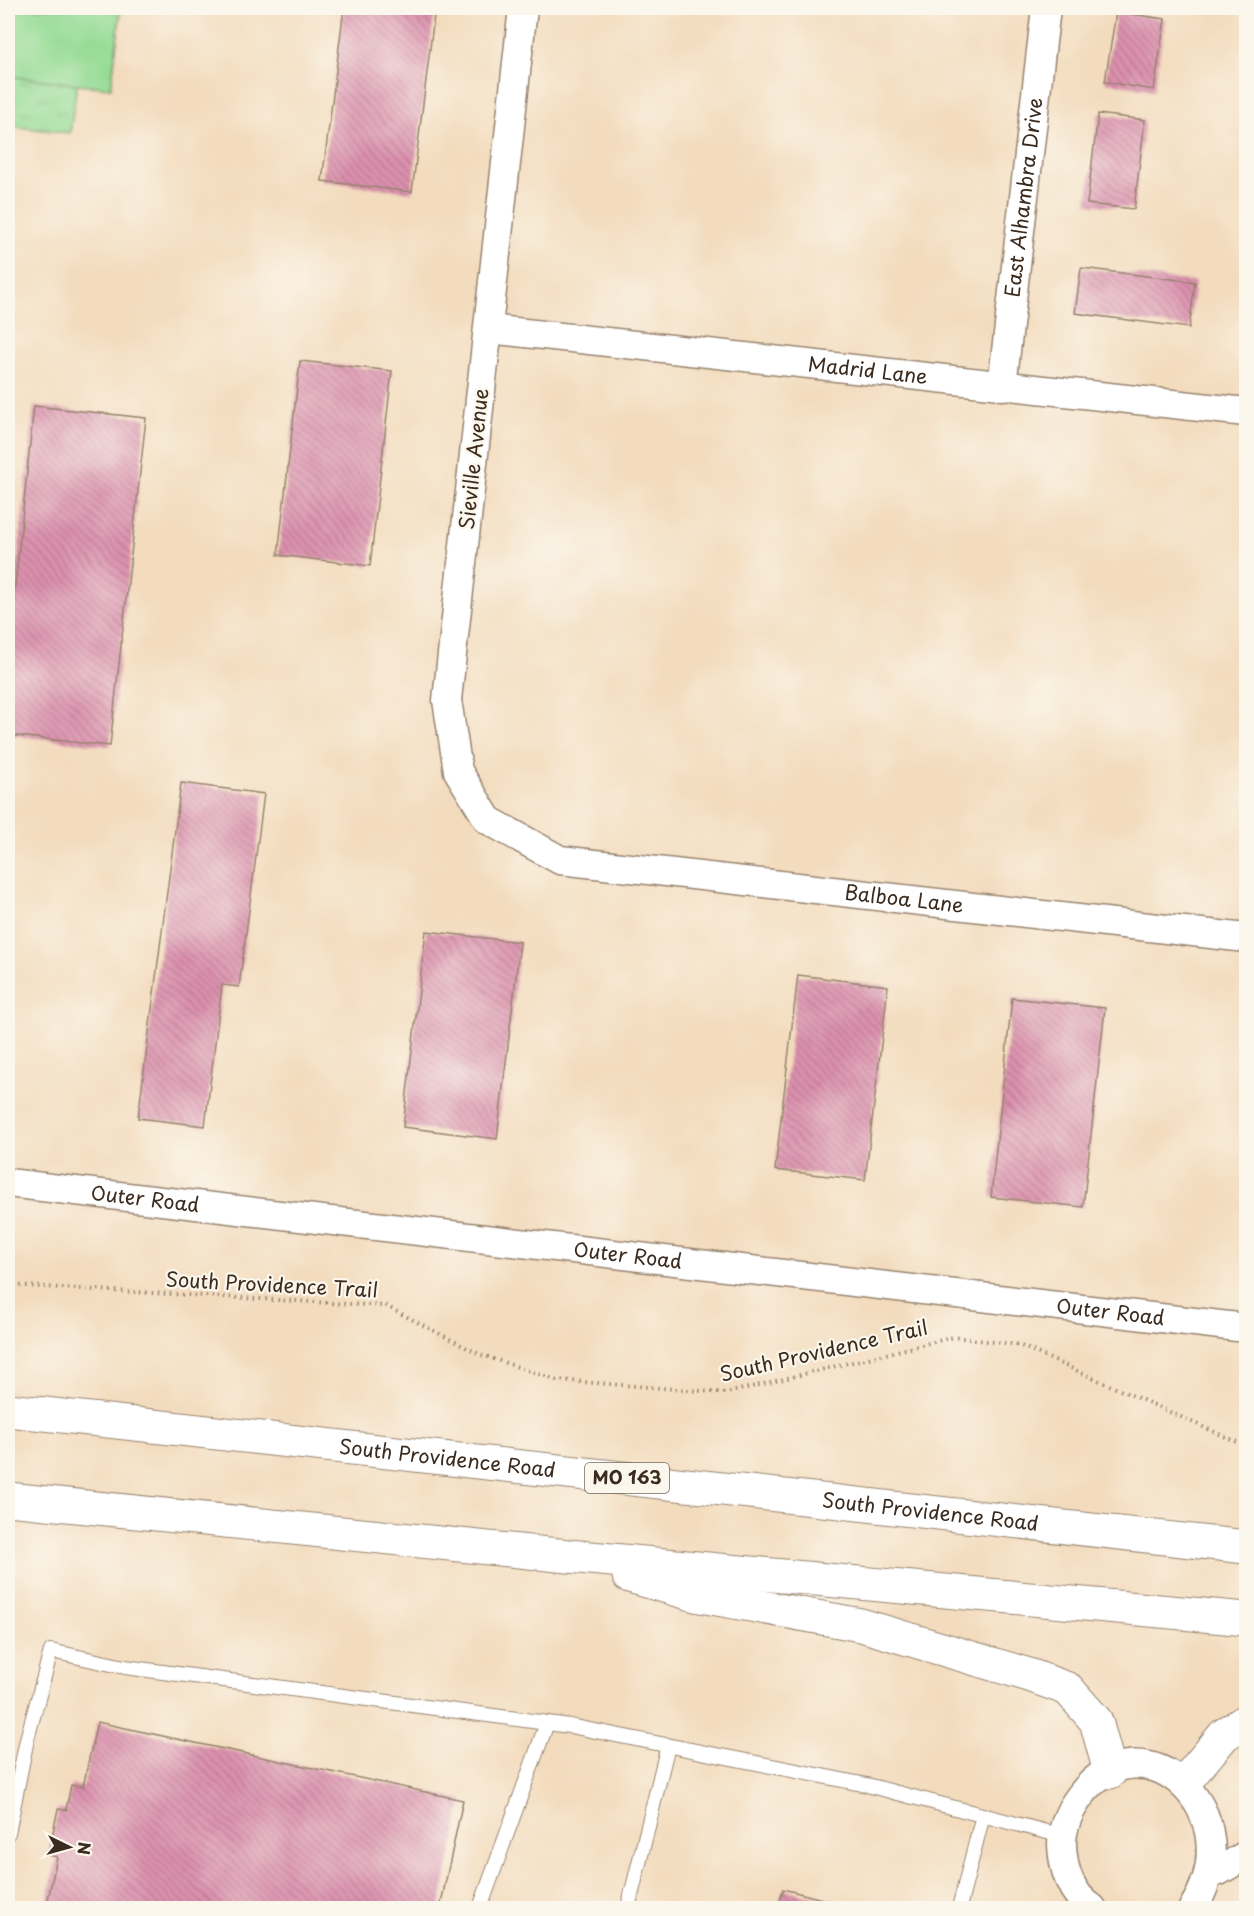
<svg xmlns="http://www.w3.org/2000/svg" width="1254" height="1916" viewBox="0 0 1254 1916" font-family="'Playpen Sans',sans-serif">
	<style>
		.park { fill: url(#park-tufts); stroke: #688259; stroke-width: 1.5 }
		.garden { fill: #94db94; stroke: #688259; stroke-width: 1.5 }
		.building { fill: url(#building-back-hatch) }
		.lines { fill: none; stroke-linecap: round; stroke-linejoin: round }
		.service-casing { stroke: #97836e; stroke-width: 16 }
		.minor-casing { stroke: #97836e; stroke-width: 31 }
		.primary-casing { stroke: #97836e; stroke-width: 35 }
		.path { stroke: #97836e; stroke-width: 4; stroke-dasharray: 1.5 4.5; stroke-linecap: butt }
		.service { stroke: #fff; stroke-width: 14 }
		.minor { stroke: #fff; stroke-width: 28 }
		.primary { stroke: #fff; stroke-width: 33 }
		.labels { text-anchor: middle; stroke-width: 4.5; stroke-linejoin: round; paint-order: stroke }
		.shield { fill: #fbf7ec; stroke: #75685c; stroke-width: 1.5 }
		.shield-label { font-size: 18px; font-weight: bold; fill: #3b2a1e }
		.street-label { font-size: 20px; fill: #3b2a1e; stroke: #fbf7ec }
	</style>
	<defs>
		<pattern id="park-tufts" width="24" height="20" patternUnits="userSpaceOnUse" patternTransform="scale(1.5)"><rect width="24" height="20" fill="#94db94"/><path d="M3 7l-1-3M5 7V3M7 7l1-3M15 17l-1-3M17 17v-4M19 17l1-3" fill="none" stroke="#80bc7f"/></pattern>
		<pattern id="building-back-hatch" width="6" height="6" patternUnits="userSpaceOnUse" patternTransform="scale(1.5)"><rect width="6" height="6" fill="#dc91ae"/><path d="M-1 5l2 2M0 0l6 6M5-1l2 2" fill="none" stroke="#b4778d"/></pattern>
	</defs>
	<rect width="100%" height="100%" fill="#fbf7ec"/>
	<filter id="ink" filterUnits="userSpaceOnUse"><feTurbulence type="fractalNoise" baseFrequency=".0167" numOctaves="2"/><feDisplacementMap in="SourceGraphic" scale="12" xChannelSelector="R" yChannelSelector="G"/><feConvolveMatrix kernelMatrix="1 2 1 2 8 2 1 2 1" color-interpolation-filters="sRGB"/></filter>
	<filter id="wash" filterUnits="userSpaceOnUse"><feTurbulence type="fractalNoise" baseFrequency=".008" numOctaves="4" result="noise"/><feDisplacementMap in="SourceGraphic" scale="24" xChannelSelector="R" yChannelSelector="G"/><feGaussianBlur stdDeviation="1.35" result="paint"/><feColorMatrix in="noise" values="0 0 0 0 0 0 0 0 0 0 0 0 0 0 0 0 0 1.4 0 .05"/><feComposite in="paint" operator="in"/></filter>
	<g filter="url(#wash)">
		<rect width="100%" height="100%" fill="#f3dcbe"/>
		<path class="park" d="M8 8H121L111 88 77 84 70 133 8 126Z"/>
		<path class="garden" d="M8 8H121L111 88 8 76Z"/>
		<g id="blocks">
			<path class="building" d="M344 8H435L412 192 322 181Z
				M1116 12 1165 19 1154 90 1105 82Z
				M1098 114 1145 120 1134 209 1087 204Z
				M1081 268 1195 282 1189 328 1075 313Z
				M300 361 392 371 370 566 278 555Z
				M34 406 146 418 110 746 8 735V651Z
				M181 783 264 794 239 987 222 985 205 1126 138 1118Z
				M426 931 520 942 497 1139 403 1127Z
				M798 975 888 986 865 1180 775 1170Z
				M1012 998 1105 1008 1083 1207 991 1197Z
				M97 1722 463 1800 440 1908H46L57 1857 48 1855 58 1809 66 1810 71 1785 83 1787Z
				M783 1889 858 1908H778Z"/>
		</g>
	</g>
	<g filter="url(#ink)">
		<use href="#blocks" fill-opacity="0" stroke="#97836e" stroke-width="1.5"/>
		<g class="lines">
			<defs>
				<path id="service" d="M8 1833 27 1739 51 1651 125 1667 570 1726 867 1785 1062 1836
					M480 1908 547 1723
					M628 1908 668 1745
					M959 1908 983 1815"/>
				<g id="minor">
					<path id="s1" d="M523 8 447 700 458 771 488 820 560 860 1246 938"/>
					<path id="s2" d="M489 329 1246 412"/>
					<path id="s3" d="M1002 386 1046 8"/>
					<path id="s4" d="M8 1183 1246 1328"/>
					<path d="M1219 1871 1246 1855"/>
					<path d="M1092 1908C1071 1894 1063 1869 1062 1845 1062 1826 1070 1809 1081 1795 1143 1713 1254 1812 1193 1908"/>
				</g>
				<g id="primary">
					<path id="s5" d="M8 1410 1246 1547"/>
					<path d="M8 1499 558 1555 1246 1619"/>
					<path d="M629 1576 695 1595 861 1625 1029 1675 1068 1689 1096 1721 1110 1772"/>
					<path d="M1188 1778 1224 1735 1246 1721"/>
				</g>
			</defs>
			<use href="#service" class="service-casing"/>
			<use href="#minor" class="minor-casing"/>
			<use href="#primary" class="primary-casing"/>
			<path class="path" d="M8 1285 386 1306 479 1354 557 1380 727 1393 954 1337 1019 1345 1246 1446"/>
			<use href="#service" class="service"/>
			<use href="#minor" class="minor"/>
			<use href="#primary" class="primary"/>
		</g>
	</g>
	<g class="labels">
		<rect class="shield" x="585" y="1463" width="84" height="30" rx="4.5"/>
		<g class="shield-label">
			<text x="627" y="1484">MO 163</text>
		</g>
		<g class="street-label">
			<text dy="7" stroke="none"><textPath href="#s3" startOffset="190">East Alhambra Drive</textPath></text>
			<text dy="7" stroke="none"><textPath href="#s2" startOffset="381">Madrid Lane</textPath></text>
			<text transform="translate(474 459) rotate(-84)" y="7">Sieville Avenue</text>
			<text dy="7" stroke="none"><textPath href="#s1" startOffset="1254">Balboa Lane</textPath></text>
			<text dy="7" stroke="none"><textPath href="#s4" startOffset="138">Outer Road</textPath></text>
			<text dy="7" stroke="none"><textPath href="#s4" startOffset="624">Outer Road</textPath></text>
			<text transform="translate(272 1285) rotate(3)" y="7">South Providence Trail</text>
			<text dy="7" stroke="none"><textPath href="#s4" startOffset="1110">Outer Road</textPath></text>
			<text transform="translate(824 1351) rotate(-13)" y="7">South Providence Trail</text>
			<text dy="7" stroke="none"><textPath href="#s5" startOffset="442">South Providence Road</textPath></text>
			<text dy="7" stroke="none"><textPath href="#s5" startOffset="928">South Providence Road</textPath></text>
		</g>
	</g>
	<rect width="1254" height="1916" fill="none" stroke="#fbf7ec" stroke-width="30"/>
	<g transform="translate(69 1847) rotate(95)" stroke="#fbf7ec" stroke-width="4.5" paint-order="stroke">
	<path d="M0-4.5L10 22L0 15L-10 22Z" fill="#3b2a1e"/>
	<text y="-9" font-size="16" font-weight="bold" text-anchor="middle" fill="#3b2a1e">N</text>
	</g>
</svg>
